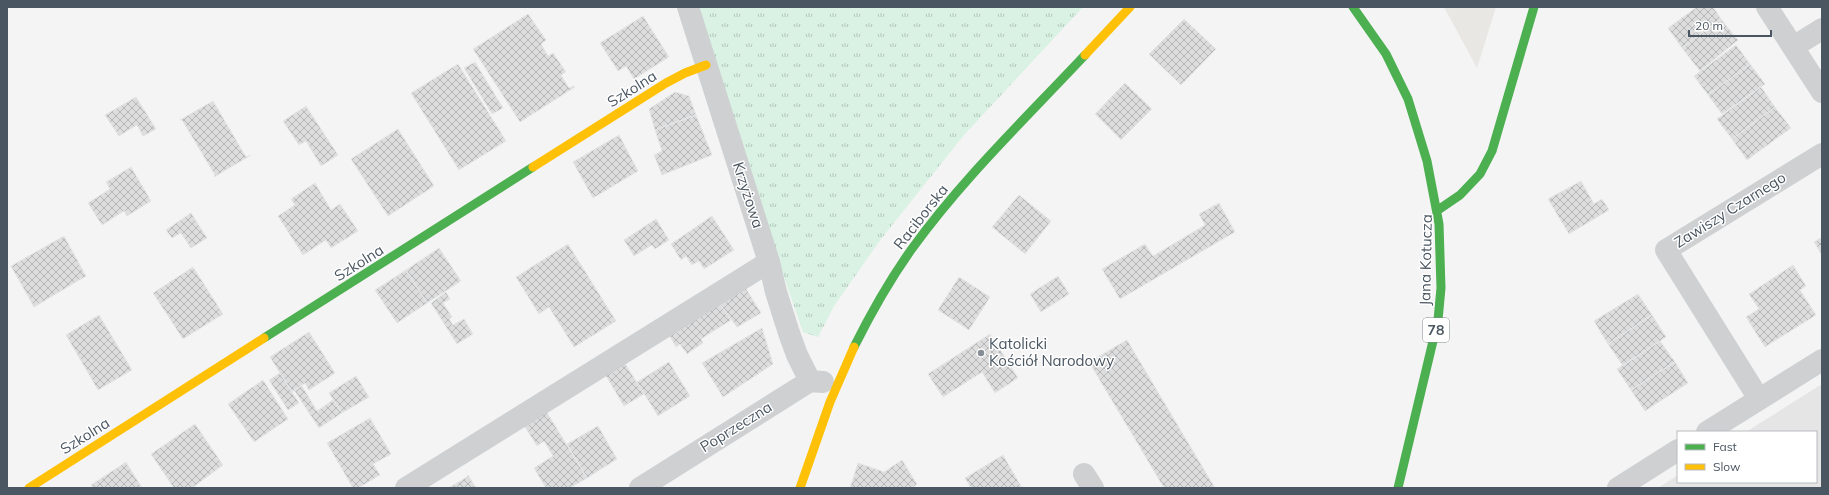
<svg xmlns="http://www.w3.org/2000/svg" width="1829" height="495" viewBox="0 0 1829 495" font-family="Mulish,sans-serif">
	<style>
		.commercial { fill: #e8e7e3 }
		.education { fill: #e6e5e6 }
		.grass { fill: url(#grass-tufts) }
		.building { fill: url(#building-cross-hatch); stroke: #e5e6e7 }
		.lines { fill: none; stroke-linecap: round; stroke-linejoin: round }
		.street { stroke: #ced0d2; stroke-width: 22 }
		.fast { stroke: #4caf50; stroke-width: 9 }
		.slow { stroke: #ffc107; stroke-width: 9 }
		.poi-dot { fill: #868d94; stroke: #fff; stroke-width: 1.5 }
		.labels { text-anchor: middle; stroke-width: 3; stroke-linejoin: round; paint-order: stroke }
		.shield { fill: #fff; stroke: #808990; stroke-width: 1 }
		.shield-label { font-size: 14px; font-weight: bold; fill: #4a5661 }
		.street-label { font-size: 15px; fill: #4a5661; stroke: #fff }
		.poi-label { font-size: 15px; fill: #4a5661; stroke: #fff; text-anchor: start }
	</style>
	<defs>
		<pattern id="grass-tufts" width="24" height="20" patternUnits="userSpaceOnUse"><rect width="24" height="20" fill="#d9f2e3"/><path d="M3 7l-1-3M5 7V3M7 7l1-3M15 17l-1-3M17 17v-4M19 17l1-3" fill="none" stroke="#b2c7bb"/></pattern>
		<pattern id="building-cross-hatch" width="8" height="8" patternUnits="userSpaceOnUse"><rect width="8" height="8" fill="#ddddde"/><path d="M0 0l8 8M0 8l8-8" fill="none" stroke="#b5b6b7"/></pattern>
	</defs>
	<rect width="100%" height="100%" fill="#f4f4f4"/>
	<path class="commercial" d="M1444 7H1496L1477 68Z"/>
	<path class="education" d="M1822 384V488H1658L1678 475V482H1816V432H1746Z"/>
	<path class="grass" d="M696 7H1083L964 135 881 239 834 306 818 337 803 332 720 91Z"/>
	<path class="building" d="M1697 7H1713L1721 19 1682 48 1668 28Z
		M528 14 546 40 541 44 548 56 553 53 566 72 561 75 569 88 574 86 575 87 520 122 473 49Z
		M643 16 669 57 634 79 626 66 618 71 600 43Z
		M1184 19 1216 49 1181 85 1149 54Z
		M1721 19 1738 40 1700 71 1682 48Z
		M1736 45 1750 64 1708 95 1694 76Z
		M475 62 503 108 492 114 464 68Z
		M458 64 506 141 459 170 411 93Z
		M1750 64 1765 84 1722 114 1708 95Z
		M1125 83 1152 109 1121 140 1095 114Z
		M1761 87 1775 107 1732 139 1717 119Z
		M675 92 689 96 696 115 655 130 649 109Z
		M136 97 156 129 143 136 137 125 119 136 105 115Z
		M213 101 246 157 251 155 214 177 215 175 182 120H180Z
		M306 106 338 155 321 166 306 141 299 145 283 121Z
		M1775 107 1791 128 1747 160 1732 139Z
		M696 115 712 155 662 175 654 155 662 151 655 130Z
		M398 129 434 186 388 216 351 159Z
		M619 135 638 171 593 198 573 162Z
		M131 167 151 201 127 216 124 211 102 225 88 203 110 189 106 182Z
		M1581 181 1594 204 1602 199 1609 210 1569 234 1548 199Z
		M315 183 331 210 340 204 358 231 331 248 326 240 303 255 278 216 295 205 291 199Z
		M1019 195 1051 221 1025 254 992 227Z
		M1219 203 1235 232 1120 299 1102 269 1145 244 1153 256 1205 225 1199 214Z
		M191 213 207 238 191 248 181 233 172 238 166 230Z
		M712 216 734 250 704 269 699 261 692 265 686 256 681 260 671 244Z
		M656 219 669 240 655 249 652 245 634 256 624 240Z
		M64 236 86 276 34 307 11 266Z
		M1822 237V255L1814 242Z
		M568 244 616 321 574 347 549 307 539 314 516 277Z
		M439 248 461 281 427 303 406 270Z
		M1793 265 1806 286 1800 290 1816 315 1765 347 1746 317 1759 309 1749 294Z
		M193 267 223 314 183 339 153 293Z
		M406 270 427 303 397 323 375 290Z
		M1058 276 1069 294 1041 312 1030 294Z
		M959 277 990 297 969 330 938 310Z
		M745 287 761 313 737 327 720 304Z
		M446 292 450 299 443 303 452 317 449 319 453 325 464 319 473 334 457 344 431 303Z
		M1638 294 1652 315 1608 344 1594 321Z
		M720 304 731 320 701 339 703 343 687 354 680 344 676 347 669 335Z
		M99 315 132 370 98 390 66 335Z
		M1652 315 1666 337 1623 366 1608 344Z
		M762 328 773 364 723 397 702 363Z
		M309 332 335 373 309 390 305 383 292 392 270 357Z
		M990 334 1018 378 995 393 982 372 943 397 928 374Z
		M1127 340 1215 488H1164L1135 439 1089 362Z
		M1660 341 1675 362 1631 390 1617 369Z
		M624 362 644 394 624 406 605 374Z
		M669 362 690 396 658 416 637 382Z
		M1675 362 1688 383 1645 411 1631 390Z
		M280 373 299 403 288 410 269 380Z
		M356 376 369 397 342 413 329 393Z
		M263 380 288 419 254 442 228 404Z
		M302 386 317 411 333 400 342 413 319 428 294 390Z
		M546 411 587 478 570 488H546L534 468 553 456 544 441 537 446 524 425Z
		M370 418 391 454 373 464 380 475 358 488H353L327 443Z
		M195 424 223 465 192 488H174L151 454Z
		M598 426 617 459 587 478 567 444Z
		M1003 455 1022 488H971L965 478Z
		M902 460 917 484 912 488H850L858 463 884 472Z
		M126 462 142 488H93L91 485Z
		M468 475 476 488H450V487L467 477Z"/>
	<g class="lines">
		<path class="street" d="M688 7 769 262 776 292 789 333 797 355 810 381
			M1767 7 1822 92
			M1793 47 1822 29
			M1759 399 1666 250 1822 154
			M1707 432 1822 360
			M1084 474 1093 488
			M406 488 769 262
			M640 488 810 381 823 382
			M1618 488 1678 450"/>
		<path class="fast" d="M1353 7 1386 54 1408 99 1427 161 1439 224 1441 288 1438 320 1398 488
			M1438 210 1460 195 1480 174 1492 151 1534 7
			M264 338 533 167
			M854 347C871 313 889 281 911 250 962 179 1026 118 1085 55"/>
		<path class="slow" d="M1085 55 1130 7
			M533 167 666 83 685 73 706 65
			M29 488 264 338
			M800 488 830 402 854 347"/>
	</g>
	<circle class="poi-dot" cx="981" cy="353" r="4"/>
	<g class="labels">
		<rect class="shield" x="1423" y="318" width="26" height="24" rx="3"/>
		<g class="shield-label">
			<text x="1436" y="335">78</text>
		</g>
		<g class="street-label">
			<text transform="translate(632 89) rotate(-32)" y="5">Szkolna</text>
			<text transform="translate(748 195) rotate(72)" y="5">Krzyżowa</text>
			<text transform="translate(1730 210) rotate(-32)" y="5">Zawiszy Czarnego</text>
			<text transform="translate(921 217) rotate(-52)" y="5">Raciborska</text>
			<text transform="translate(1426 260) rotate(-89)" y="5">Jana Kotucza</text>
			<text transform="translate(359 263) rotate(-32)" y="5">Szkolna</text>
			<text transform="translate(736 427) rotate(-32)" y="5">Poprzeczna</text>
			<text transform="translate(85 436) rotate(-32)" y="5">Szkolna</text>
		</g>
		<g class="poi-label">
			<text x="989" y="349">Katolicki<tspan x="989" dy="17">Kościół Narodowy</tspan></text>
		</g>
	</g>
	<rect width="1829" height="495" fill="none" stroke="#4a5661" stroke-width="16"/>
	<rect x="1677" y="431" width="140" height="52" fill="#ffffff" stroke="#b7bbc0"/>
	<rect x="1685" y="444" width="20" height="6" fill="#4caf50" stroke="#b7bbc0"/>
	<text x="1713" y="451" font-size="12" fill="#4a5661">Fast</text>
	<rect x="1685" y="464" width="20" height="6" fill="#ffc107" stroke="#b7bbc0"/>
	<text x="1713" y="471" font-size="12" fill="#4a5661">Slow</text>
	<path d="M1689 30v6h82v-6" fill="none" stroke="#4a5661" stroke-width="2"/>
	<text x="1695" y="30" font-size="12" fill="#4a5661" stroke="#ffffff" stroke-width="3" paint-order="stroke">20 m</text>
</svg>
